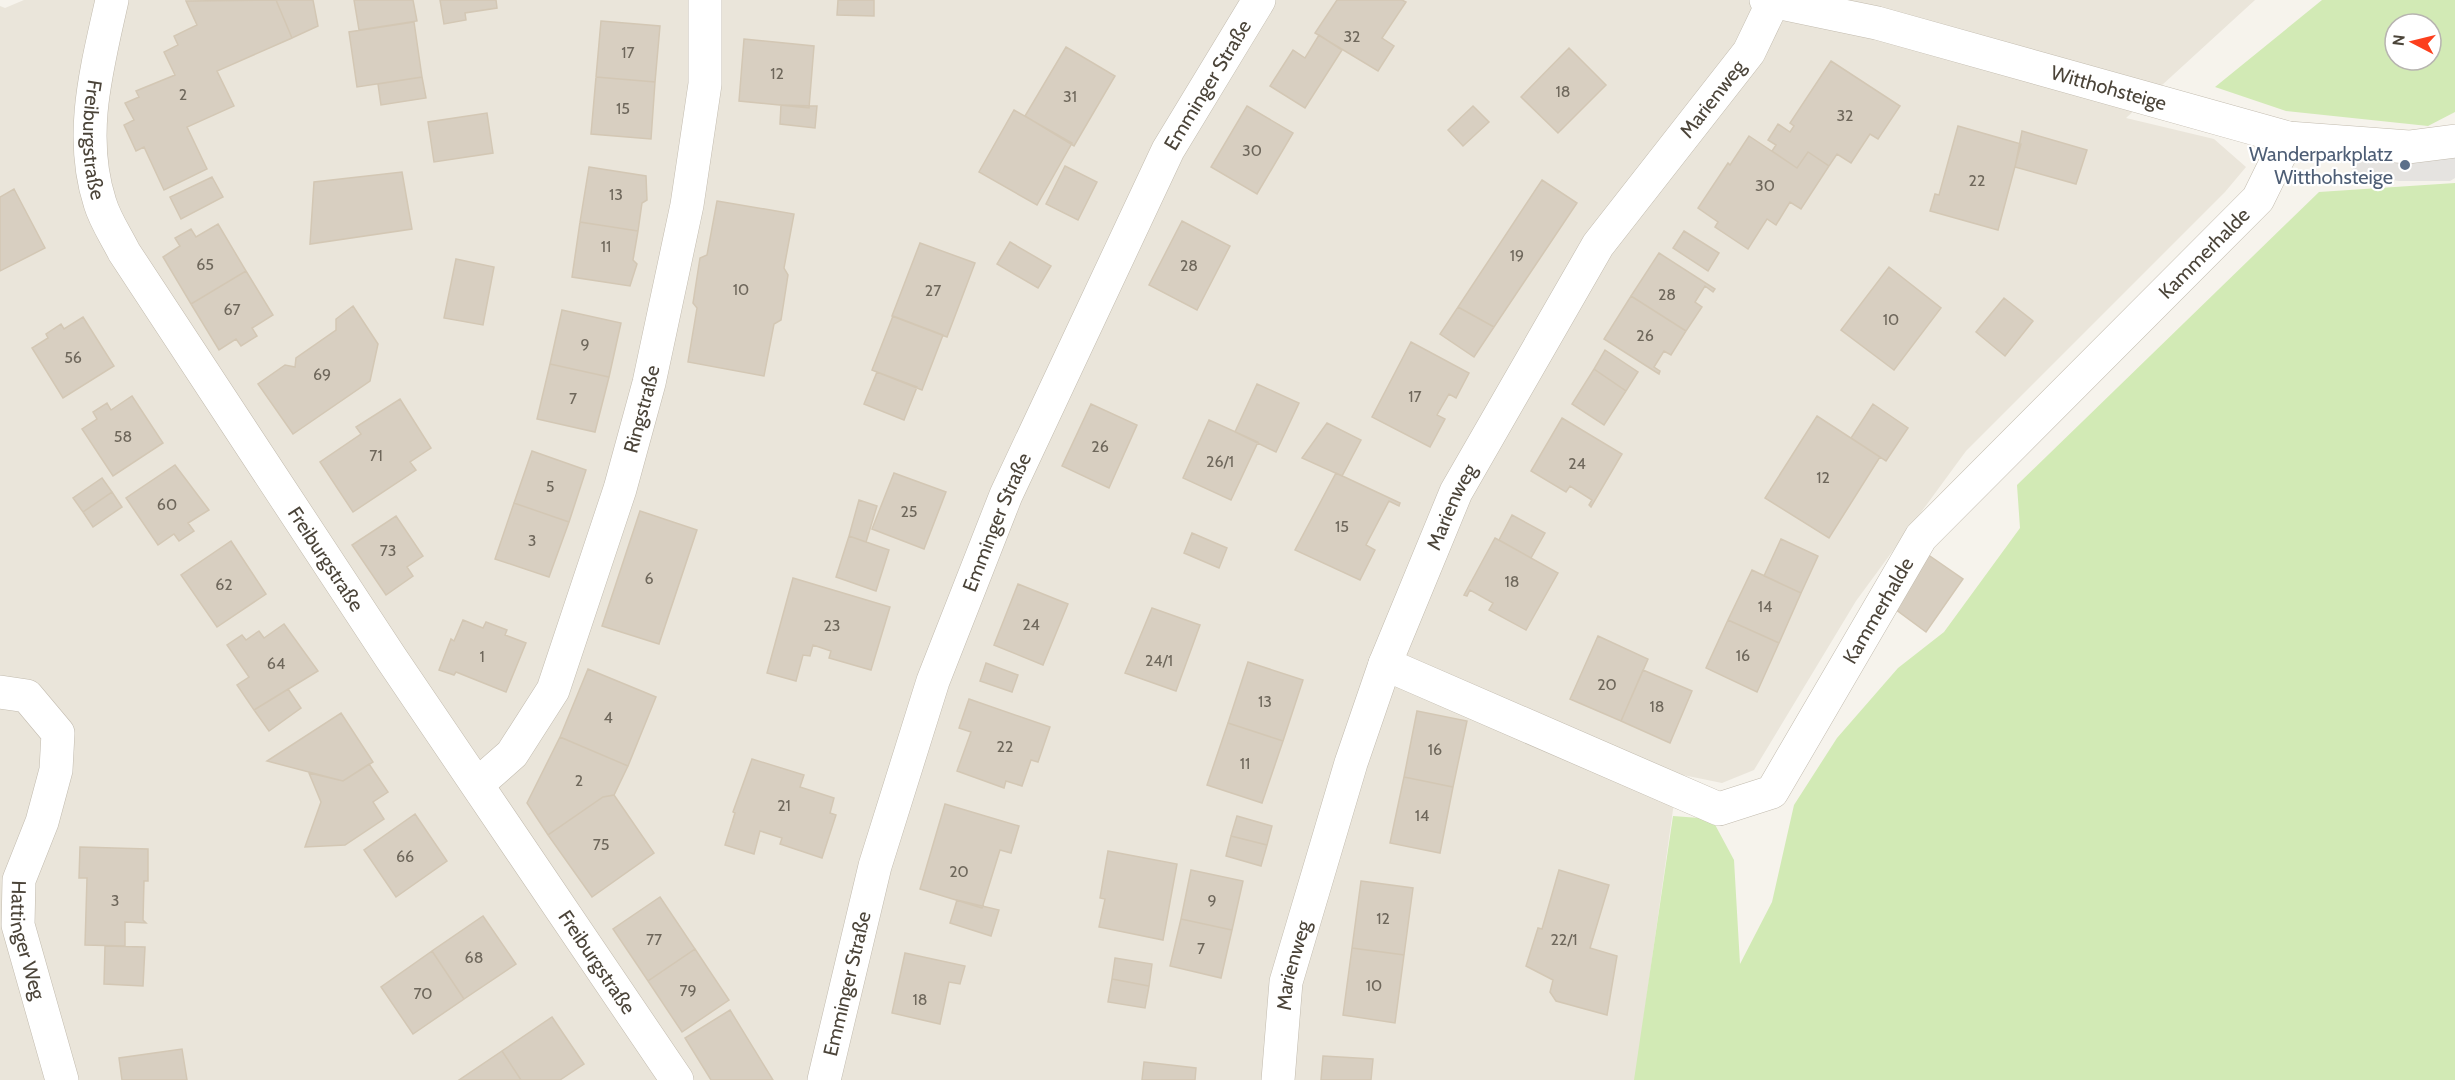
<svg xmlns="http://www.w3.org/2000/svg" width="2455" height="1080" viewBox="0 0 2455 1080" font-family="Cabin,sans-serif">
	<style>
		.residential { fill: #eae5da }
		.green { fill: #d2eab5; fill-rule: evenodd }
		.parking { fill: #e5e3e0 }
		.building { fill: #d8cfc1; stroke: #d3c7b4; stroke-width: 1.5 }
		.lines { fill: none; stroke-linecap: round; stroke-linejoin: round }
		.minor-casing { stroke: #c2bbae; stroke-width: 34 }
		.minor { stroke: #fff; stroke-width: 33 }
		.service-dot { fill: #5c6f8a; stroke: #fff; stroke-width: 2 }
		.labels { text-anchor: middle; stroke-width: 4.5; stroke-linejoin: round; paint-order: stroke }
		.number-label { font-size: 16px; fill: #6e675b }
		.street-label { font-size: 20px; fill: #4b4439; stroke: #fff }
		.service-label { font-size: 20px; fill: #4e5e75; stroke: #fff; text-anchor: end }
	</style>
	<rect width="100%" height="100%" fill="#f6f3ec"/>
	<path class="residential" d="M24 0H2255L2126 118 2214 139 2246 167 2225 192 1966 451 1856 601 1754 770 1722 783 1678 774 1635 1080H0V6L5 8Z"/>
	<path class="green" d="M2322 0H2455V112L2428 126 2286 111 2215 87ZM2395 24H2431V60H2395Z
		M2455 183V1080H1634L1673 816 1712 819 1734 860 1740 964 1772 902 1794 805 1837 738 1898 668 1944 632 2020 528 2017 485 2319 192Z"/>
	<path class="parking" d="M2455 145V178L2450 181H2399L2350 173 2362 156Z"/>
	<path class="building" d="M276 0 292 38 217 71 234 106 187 127 207 169 164 190 144 147 136 151 124 125 134 120 125 103 139 97 136 91 175 75 164 52 178 45 174 36 197 25 186 1Z
		M276 0H313L318 26 292 38Z
		M354 0H413L417 21 359 30Z
		M440 0H496L497 8 465 13 466 20 444 24Z
		M838 0H874V16L837 15Z
		M1337 0H1402L1406 2 1382 38 1394 46 1378 71 1315 33Z
		M601 21 660 26 655 82 596 77Z
		M414 22 422 77 357 87 349 32Z
		M1319 35 1342 50 1305 108 1270 86 1293 50 1305 58Z
		M744 39 814 46 809 108 739 101Z
		M1066 47 1115 76 1074 146 1025 116Z
		M1569 48 1606 85 1558 133 1521 97Z
		M1831 61 1900 106 1878 139 1870 134 1851 163 1837 154 1829 166 1808 152 1797 168 1772 151 1776 145 1768 140 1778 124 1790 132 1794 126 1790 123Z
		M422 77 426 98 381 105 378 84Z
		M596 77 655 82 651 139 591 134Z
		M781 105 817 106 815 128 780 124Z
		M1247 106 1293 133 1257 194 1211 167Z
		M1473 106 1489 122 1463 146 1448 130Z
		M1014 110 1072 143 1037 205 979 172Z
		M487 113 493 153 434 162 428 122Z
		M1958 126 2021 144 1998 230 1930 211 1935 194 1939 195Z
		M2022 131 2087 150 2076 184 2015 167Z
		M1749 136 1797 168 1808 152 1829 166 1801 209 1790 202 1776 225 1767 219 1748 249 1715 227 1718 222 1698 208 1728 163 1730 165Z
		M1065 166 1097 182 1078 220 1046 204Z
		M589 167 646 176 647 200 642 203 638 231 580 222Z
		M402 172 412 229 310 244 314 182Z
		M212 177 223 197 181 219 170 197Z
		M1542 180 1577 203 1494 327 1458 307Z
		M14 189 45 248 0 271V197Z
		M717 201 794 214 784 268 788 275 781 320 774 324 764 376 688 362 697 308 693 303 700 258 707 255Z
		M1182 221 1230 246 1197 310 1149 285Z
		M580 222 638 231 633 260 637 264 630 286 572 277Z
		M218 224 246 271 191 304 163 257 180 246 175 238 191 229 196 237Z
		M1684 231 1719 253 1708 271 1673 248Z
		M1010 242 1051 266 1038 288 997 264Z
		M920 243 975 263 947 337 892 316Z
		M1659 253 1715 289 1713 292 1705 286 1695 302 1702 307 1686 331 1631 296Z
		M456 259 494 267 483 325 444 318Z
		M1889 267 1941 308 1894 370 1841 330Z
		M246 271 273 315 252 328 257 336 241 346 236 339 219 350 191 304Z
		M1631 296 1686 331 1671 355 1664 351 1654 367 1660 371 1659 374 1604 339Z
		M2004 298 2033 321 2005 356 1976 332Z
		M353 306 378 344 370 381 293 434 258 384 285 365 295 367 296 358 336 330V319Z
		M1458 307 1494 327 1474 357 1440 334Z
		M562 310 621 323 609 377 550 364Z
		M893 316 943 335 922 390 872 370Z
		M83 317 114 366 63 398 32 348 48 338 46 334 61 324 64 329Z
		M1411 342 1469 373 1456 398 1449 394 1437 415 1445 419 1430 447 1372 417Z
		M1605 350 1638 372 1626 391 1594 369Z
		M550 364 609 377 595 432 537 419Z
		M1594 369 1626 391 1604 425 1572 404Z
		M877 372 917 387 904 420 864 404Z
		M1257 384 1299 403 1276 452 1235 432Z
		M132 396 163 443 113 476 82 429 97 419 93 412 107 403 111 410Z
		M400 399 431 448 410 462 416 470 353 512 320 462 361 434 356 427Z
		M1091 404 1137 425 1109 488 1062 466Z
		M1873 404 1908 428 1886 461 1851 438Z
		M1817 416 1880 457 1829 538 1765 498Z
		M1562 418 1622 454 1591 507 1589 505 1592 500 1570 486 1566 492 1531 471Z
		M1209 420 1258 442 1231 500 1183 478Z
		M1327 423 1361 440 1342 476 1302 458Z
		M532 451 586 470 569 522 514 503Z
		M175 465 209 510 188 523 194 531 179 541 174 534 158 545 126 498Z
		M894 473 946 492 924 549 872 529Z
		M1336 473 1400 503 1399 506 1389 501 1366 545 1375 550 1360 580 1295 550Z
		M102 478 112 492 83 512 73 498Z
		M112 492 122 507 93 527 83 512Z
		M859 500 877 506 866 542 849 536Z
		M514 503 569 522 549 577 495 559Z
		M640 511 697 530 659 644 602 626Z
		M1512 515 1545 533 1531 558 1499 540Z
		M396 516 423 556 407 567 413 576 386 595 352 545Z
		M1192 533 1227 548 1219 568 1184 553Z
		M849 536 889 550 876 591 836 577Z
		M1495 538 1558 573 1526 630 1489 610 1493 603 1470 590 1467 596 1464 595Z
		M1781 539 1818 556 1801 593 1764 576Z
		M231 541 266 594 217 627 181 575Z
		M1927 554 1963 579 1926 632 1891 606Z
		M1752 570 1801 593 1779 643 1728 620Z
		M793 578 890 607 871 670 829 658 831 651 813 645 810 656 803 655 796 681 767 673Z
		M1018 584 1068 604 1043 665 994 645Z
		M1152 608 1200 625 1176 691 1125 673Z
		M463 620 483 628 486 622 507 630 505 635 526 643 506 692 456 672 454 675 439 670 451 639 454 641Z
		M1728 620 1779 643 1757 692 1706 668Z
		M284 624 318 671 254 710 237 685 249 677 227 645 242 635 246 640 259 631 264 638Z
		M1598 636 1648 659 1621 721 1570 699Z
		M1248 662 1303 680 1283 741 1228 723Z
		M986 663 1018 675 1012 692 980 681Z
		M588 669 656 697 628 766 560 737Z
		M1643 670 1692 691 1670 743 1621 721Z
		M288 689 301 708 269 731 254 710Z
		M969 699 1050 727 1038 762 1031 760 1022 786 1006 781 1004 788 957 771 971 732 959 728Z
		M1417 711 1467 721 1453 787 1404 777Z
		M341 713 373 762 343 781 267 761Z
		M1228 723 1283 741 1262 803 1207 785Z
		M560 737 628 766 614 795 603 797 548 835 527 803Z
		M752 759 804 775 800 787 834 798 830 813 836 815 822 858 780 844 782 838 760 831 754 854 725 845 735 813 733 812Z
		M369 764 388 792 373 802 384 819 345 845 305 847 321 802 309 773 343 781Z
		M1404 777 1453 787 1440 853 1390 843Z
		M614 795 654 853 592 897 548 835 603 797Z
		M945 804 1019 826 1011 853 1000 850 982 908 920 889Z
		M415 814 447 861 396 897 364 850Z
		M1237 816 1272 826 1267 845 1231 836Z
		M1231 836 1267 845 1261 866 1226 856Z
		M80 847 148 849V881H144L143 920 146 923 125 922V946L85 945 87 878H79Z
		M1108 851 1177 864 1163 940 1099 927 1105 899 1100 898Z
		M1191 870 1243 881 1232 930 1181 919Z
		M1559 870 1609 885 1590 948 1617 956 1607 1015 1556 1001 1550 992 1553 980 1526 966 1538 928 1542 929Z
		M1361 881 1413 888 1404 955 1352 948Z
		M660 897 695 949 648 981 613 929Z
		M957 900 999 910 991 936 950 923Z
		M483 916 516 964 464 999 432 951Z
		M1181 919 1232 930 1221 978 1170 966Z
		M105 946 145 947 143 986 104 984Z
		M1352 948 1404 955 1395 1023 1343 1015Z
		M695 949 729 1000 682 1032 648 981Z
		M432 951 464 999 413 1034 381 987Z
		M905 953 965 966 960 984 949 982 940 1024 892 1013Z
		M1115 958 1152 964 1149 986 1112 979Z
		M1112 979 1149 986 1145 1008 1108 1002Z
		M730 1010 773 1080H711L685 1038Z
		M552 1017 584 1064 560 1080H521L502 1051Z
		M182 1049 187 1080H122L119 1058Z
		M502 1051 521 1080H459Z
		M1323 1056 1373 1059 1371 1080H1321Z
		M1144 1062 1196 1068 1195 1080H1142Z"/>
	<g class="lines">
		<defs>
			<g id="minor">
				<path id="s1" d="M112 0C97 68 78 135 100 203 105 220 116 236 124 252L391 658 677 1080"/>
				<path id="s2" d="M1766 0 1877 23 2288 138 2409 147 2455 141"/>
				<path id="s3" d="M1385 664 1719 809 1772 792 1921 537 2258 199 2288 138"/>
				<path id="s4" d="M0 692 27 696 58 733 56 770 42 822 19 880 18 925 62 1080"/>
				<path id="s5" d="M478 784 512 754 553 690 620 489 649 383 687 205 705 84V0"/>
				<path id="s6" d="M824 1080 875 866 933 681 1006 495 1168 150 1259 0"/>
				<path id="s7" d="M1278 1080 1286 982 1351 763 1385 664 1456 492 1598 245 1749 52 1773 2"/>
			</g>
		</defs>
		<use href="#minor" class="minor-casing"/>
		<use href="#minor" class="minor"/>
	</g>
	<circle class="service-dot" cx="2405" cy="165" r="6"/>
	<g class="labels">
		<g class="number-label">
			<text x="1352" y="42">32</text>
			<text x="628" y="58">17</text>
			<text x="777" y="79">12</text>
			<text x="1563" y="97">18</text>
			<text x="183" y="100">2</text>
			<text x="1070" y="102">31</text>
			<text x="623" y="114">15</text>
			<text x="1845" y="121">32</text>
			<text x="1252" y="156">30</text>
			<text x="1977" y="186">22</text>
			<text x="1765" y="191">30</text>
			<text x="616" y="200">13</text>
			<text x="606" y="252">11</text>
			<text x="1517" y="261">19</text>
			<text x="205" y="270">65</text>
			<text x="1189" y="271">28</text>
			<text x="741" y="295">10</text>
			<text x="933" y="296">27</text>
			<text x="1667" y="300">28</text>
			<text x="232" y="315">67</text>
			<text x="1891" y="325">10</text>
			<text x="1645" y="341">26</text>
			<text x="585" y="350">9</text>
			<text x="73" y="363">56</text>
			<text x="322" y="380">69</text>
			<text x="1415" y="402">17</text>
			<text x="573" y="404">7</text>
			<text x="123" y="442">58</text>
			<text x="1100" y="452">26</text>
			<text x="376" y="461">71</text>
			<text x="1220" y="467">26/1</text>
			<text x="1577" y="469">24</text>
			<text x="1823" y="483">12</text>
			<text x="550" y="492">5</text>
			<text x="167" y="510">60</text>
			<text x="909" y="517">25</text>
			<text x="1342" y="532">15</text>
			<text x="532" y="546">3</text>
			<text x="388" y="556">73</text>
			<text x="649" y="584">6</text>
			<text x="1512" y="587">18</text>
			<text x="224" y="590">62</text>
			<text x="1765" y="612">14</text>
			<text x="1031" y="630">24</text>
			<text x="832" y="631">23</text>
			<text x="1743" y="661">16</text>
			<text x="482" y="662">1</text>
			<text x="1159" y="666">24/1</text>
			<text x="276" y="669">64</text>
			<text x="1607" y="690">20</text>
			<text x="1265" y="707">13</text>
			<text x="1657" y="712">18</text>
			<text x="608" y="723">4</text>
			<text x="1005" y="752">22</text>
			<text x="1435" y="755">16</text>
			<text x="1245" y="769">11</text>
			<text x="579" y="786">2</text>
			<text x="784" y="811">21</text>
			<text x="1422" y="821">14</text>
			<text x="601" y="850">75</text>
			<text x="405" y="862">66</text>
			<text x="959" y="877">20</text>
			<text x="115" y="906">3</text>
			<text x="1212" y="906">9</text>
			<text x="1383" y="924">12</text>
			<text x="654" y="945">77</text>
			<text x="1564" y="945">22/1</text>
			<text x="1201" y="954">7</text>
			<text x="474" y="963">68</text>
			<text x="1374" y="991">10</text>
			<text x="688" y="996">79</text>
			<text x="423" y="999">70</text>
			<text x="920" y="1005">18</text>
		</g>
		<g class="street-label">
			<text dy="7" stroke="none"><textPath href="#s6" startOffset="1071">Emminger Straße</textPath></text>
			<text dy="7" stroke="none"><textPath href="#s2" startOffset="354">Witthohsteige</textPath></text>
			<text dy="7" stroke="none"><textPath href="#s7" startOffset="1088">Marienweg</textPath></text>
			<text dy="7" stroke="none"><textPath href="#s1" startOffset="142">Freiburgstraße</textPath></text>
			<text dy="7" stroke="none"><textPath href="#s3" startOffset="1116">Kammerhalde</textPath></text>
			<text dy="7" stroke="none"><textPath href="#s5" startOffset="416">Ringstraße</textPath></text>
			<text dy="7" stroke="none"><textPath href="#s7" startOffset="602">Marienweg</textPath></text>
			<text dy="7" stroke="none"><textPath href="#s6" startOffset="585">Emminger Straße</textPath></text>
			<text dy="7" stroke="none"><textPath href="#s1" startOffset="628">Freiburgstraße</textPath></text>
			<text dy="7" stroke="none"><textPath href="#s3" startOffset="630">Kammerhalde</textPath></text>
			<text dy="7" stroke="none"><textPath href="#s4" startOffset="290">Hattinger Weg</textPath></text>
			<text dy="7" stroke="none"><textPath href="#s1" startOffset="1114">Freiburgstraße</textPath></text>
			<text dy="7" stroke="none"><textPath href="#s7" startOffset="116">Marienweg</textPath></text>
			<text dy="7" stroke="none"><textPath href="#s6" startOffset="99">Emminger Straße</textPath></text>
		</g>
		<g class="service-label">
			<text x="2393" y="161">Wanderparkplatz<tspan x="2393" dy="23">Witthohsteige</tspan></text>
		</g>
	</g>
	<g transform="translate(2413 42) rotate(277)"><circle r="28" fill="#ffffff" stroke="#b7b4b0" stroke-width="1.5"/>
	<path d="M0-4.5L10 22L0 15L-10 22Z" fill="#fc3f1d"/>
	<text y="-9" font-size="16" font-weight="bold" text-anchor="middle" fill="#4b4439">N</text>
	</g>
</svg>
